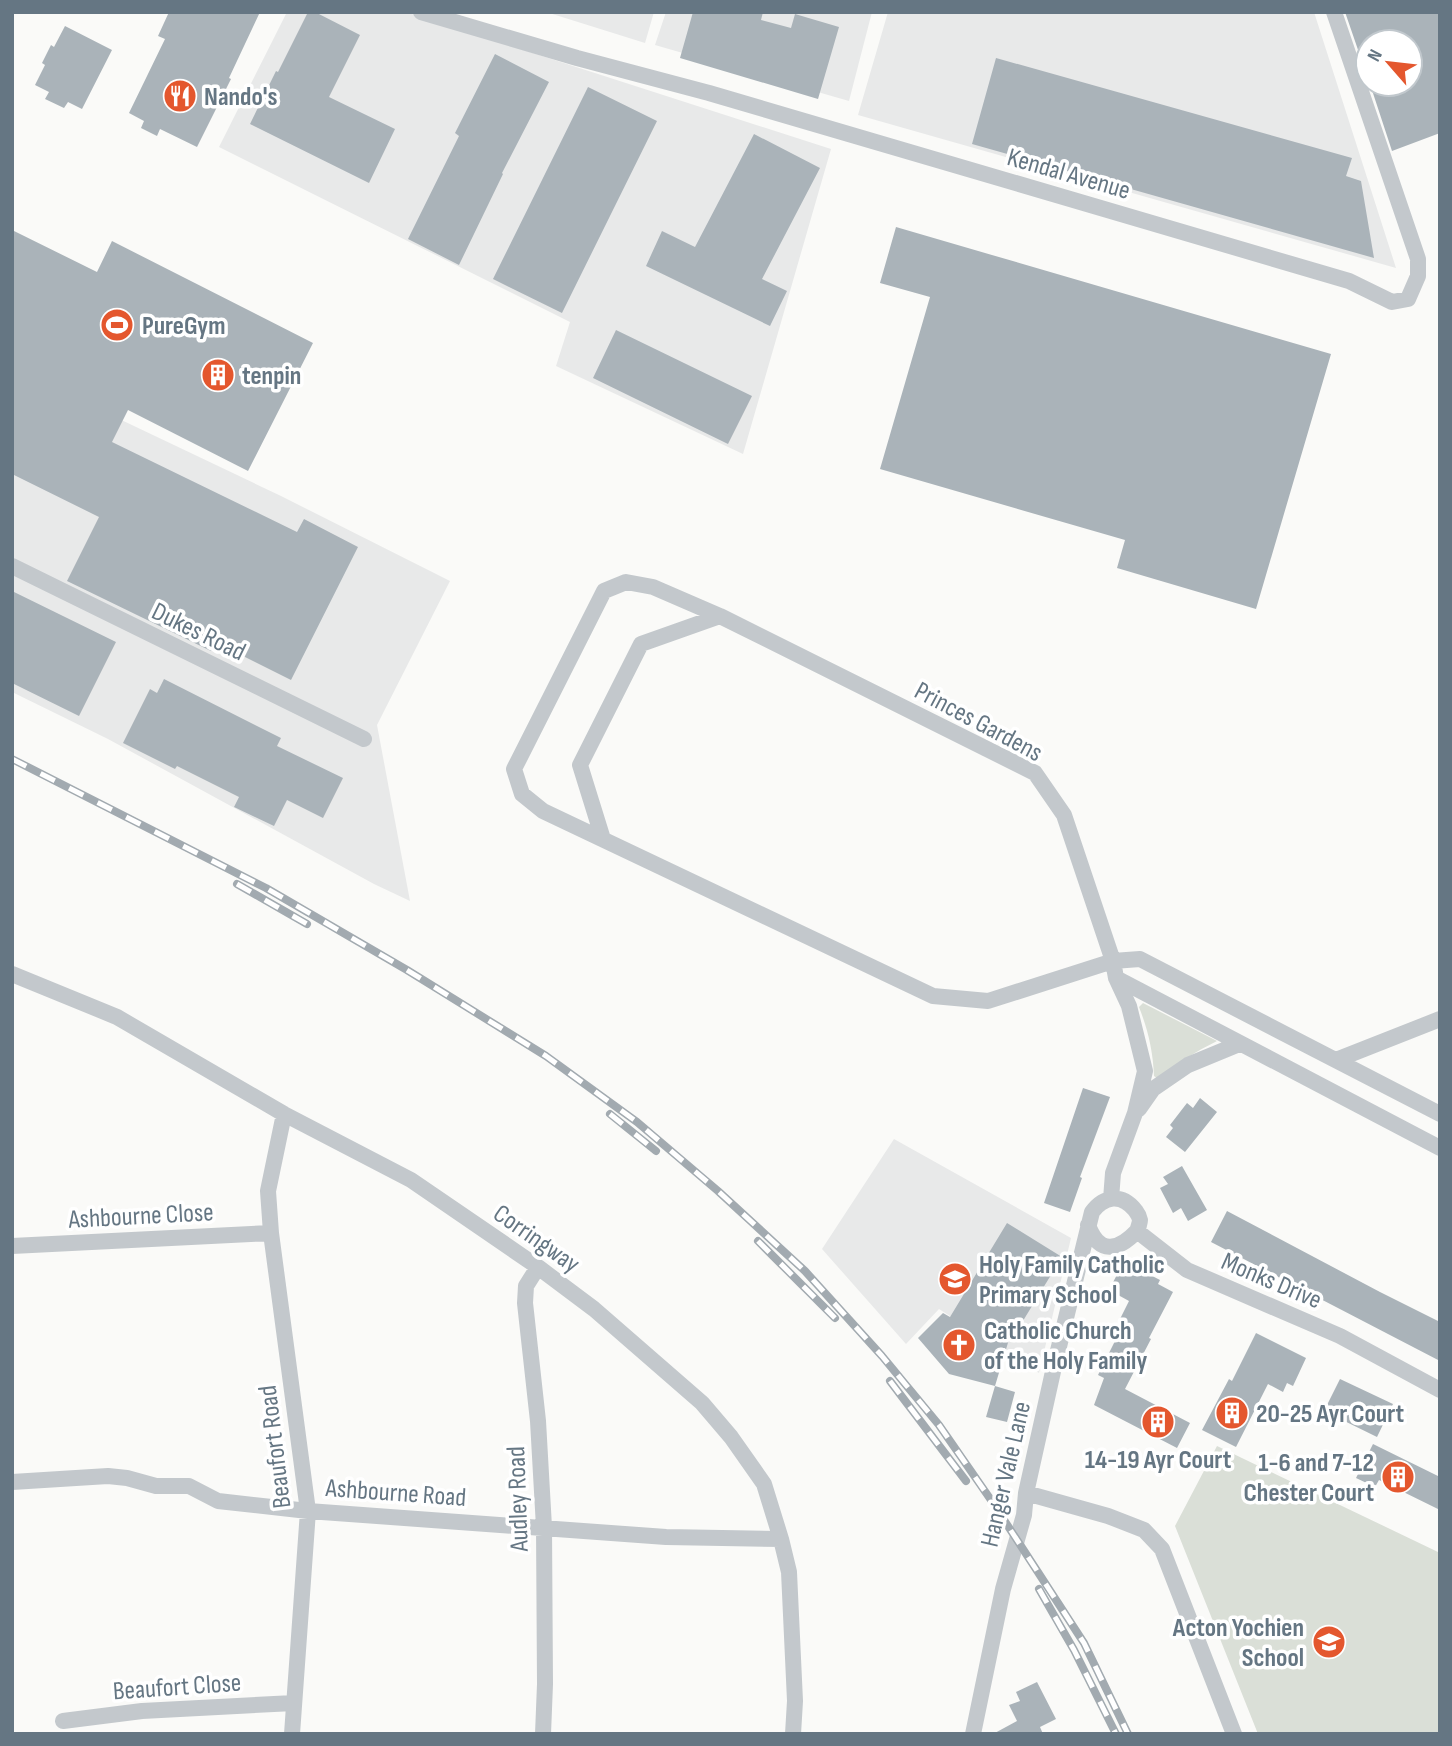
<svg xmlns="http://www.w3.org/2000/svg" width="1452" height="1746" viewBox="0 0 1452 1746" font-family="'Sofia Sans Condensed',sans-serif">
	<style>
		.built { fill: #e8e9e9 }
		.green { fill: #dadfd7 }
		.building { fill: #aab3b9 }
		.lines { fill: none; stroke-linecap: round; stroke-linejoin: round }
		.street { stroke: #c3c8cc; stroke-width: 16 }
		.rail-casing { stroke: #a2aab0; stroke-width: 8 }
		.rail { stroke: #fff; stroke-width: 5; stroke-dasharray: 16; stroke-linecap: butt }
		.labels { text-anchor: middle; stroke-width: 7; stroke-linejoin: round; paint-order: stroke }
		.poi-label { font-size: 26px; font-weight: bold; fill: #657683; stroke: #fff; text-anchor: start }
		.street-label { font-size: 26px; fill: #657683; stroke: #fff }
	</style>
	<rect width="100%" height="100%" fill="#fafaf8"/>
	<path class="built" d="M287 12H406L831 149 743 454 556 366 570 322 219 147Z
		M546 12H654L645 43Z
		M666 12H872L849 101 655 45Z
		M888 12H1314L1396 268 858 115Z
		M12 368 281 496 450 581 377 725 410 901 374 884 108 739 12 692Z
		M894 1139 1071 1238 1039 1373 939 1309 906 1344 822 1249Z"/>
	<path class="green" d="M1143 1003 1217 1041C1195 1052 1177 1063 1158 1079L1154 1076C1153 1051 1148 1030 1139 1007Z
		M1217 1446 1438 1552 1440 1555V1734H1258L1175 1526Z"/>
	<path class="building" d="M169 12H260L229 78 231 79 197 147 160 129 157 136 141 128 144 121 129 113 165 39 158 36Z
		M308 12H315L360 35 329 97 395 129 369 183 250 124 276 71 278 72Z
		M693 12H763L761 20 791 28 795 14 839 27 818 99 680 58Z
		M1345 12H1440V133L1392 151 1370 84H1410V42H1368V73H1366Z
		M65 26 112 50 82 109 68 102 64 108 45 99 49 92 35 85 45 65 42 63 51 45 54 47Z
		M495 54 549 82 502 173 503 174 459 265 408 239 459 136 455 133Z
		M996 58 1352 158 1346 176 1361 181 1374 258 972 144Z
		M588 87 657 121 562 313 493 279Z
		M754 134 820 168 762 279 787 291 770 326 646 266 662 231 695 247Z
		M896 227 1331 354 1256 609 1117 568 1125 540 880 469 930 297 880 283Z
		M12 230 97 272 112 241 313 343 248 471 128 410 112 442 297 532 304 519 358 547 291 680 215 642 211 651 67 581 99 517 12 474Z
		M616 330 752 396 728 444 593 378Z
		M12 591 116 642 79 716 12 683Z
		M164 679 281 738 277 746 343 778 323 818 287 800 274 826 234 807 239 797 177 766 175 769 123 743 150 689 157 693Z
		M1083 1088 1110 1097 1080 1177 1082 1178 1070 1212 1044 1203Z
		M1200 1098 1217 1112 1185 1152 1166 1137 1173 1128 1170 1125 1187 1103 1193 1108Z
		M1182 1166 1207 1210 1188 1221 1181 1208 1173 1213 1160 1188 1168 1184 1163 1177Z
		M1227 1211 1380 1292 1440 1322V1361L1211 1242Z
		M1007 1223 1062 1257 1018 1329 1013 1326 995 1386 949 1374 918 1338 943 1313 950 1317Z
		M1133 1266 1160 1280 1158 1284 1173 1292 1149 1338 1151 1339 1125 1389 1190 1423 1177 1448 1094 1405 1104 1378 1098 1375 1115 1341 1110 1339 1129 1301 1109 1290 1121 1267 1130 1271Z
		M1256 1333 1306 1358 1293 1386 1287 1383 1283 1392 1268 1384 1236 1447 1202 1430 1229 1379 1232 1381Z
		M1340 1379 1393 1404 1377 1437 1324 1411Z
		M995 1386 1015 1392 1007 1422 986 1417Z
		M1373 1444 1440 1477V1510L1379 1480 1375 1487 1356 1478Z
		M1037 1682 1056 1719 1040 1727 1043 1734H993L1017 1721 1009 1705 1020 1701 1016 1692Z"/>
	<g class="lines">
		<path class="street" d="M421 12 577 58 709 93 1349 281 1392 302 1408 299 1418 276V259L1334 12
			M12 566 364 739
			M603 839 580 765 641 644 720 616
			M12 974 117 1017 284 1114 411 1180 538 1267 594 1309 702 1403 731 1437 764 1484 781 1539 789 1572 795 1701 793 1734
			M1116 978 1440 1148
			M1336 1060 1440 1019
			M1139 1109 1153 1089 1188 1065 1239 1044
			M284 1114 268 1191 271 1233 308 1511 292 1734
			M1111 1199 1113 1173 1135 1113 1145 1071 1129 1006 1116 978 1113 961 1064 815 1035 773 720 616 653 587 626 582 604 591 514 769 522 794 543 811 933 996 988 1001 1113 961 1140 959 1440 1114
			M1088 1225C1099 1255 1118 1251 1137 1231
			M1137 1231 1187 1270 1340 1336 1440 1390
			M12 1246 271 1233
			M538 1267 526 1286 525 1303 538 1421 544 1527 545 1684 543 1734
			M12 1482 108 1476 127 1478 156 1486H189L218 1501 308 1511 666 1537 781 1539
			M1026 1493 1108 1516 1144 1530 1162 1549 1234 1734
			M63 1721 142 1711 294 1703
			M973 1734 1003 1589 1024 1515 1026 1493 1054 1367 1092 1212C1104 1196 1121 1193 1135 1210 1138 1214 1139 1215 1140 1220 1140 1222 1138 1229 1137 1231"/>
		<defs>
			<path id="rail" d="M12 759 266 888 407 970 546 1056 637 1122 718 1191 805 1271 882 1356 939 1425 991 1500 1084 1643 1128 1734
				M237 884 307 924
				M610 1114 656 1151
				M758 1241 835 1318
				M890 1381 966 1481
				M1039 1589 1074 1650 1116 1734"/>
		</defs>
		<use href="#rail" class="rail-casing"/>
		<use href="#rail" class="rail"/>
	</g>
	<defs>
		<symbol id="restaurant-disc" viewBox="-11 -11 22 22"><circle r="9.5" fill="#e4572e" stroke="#fff"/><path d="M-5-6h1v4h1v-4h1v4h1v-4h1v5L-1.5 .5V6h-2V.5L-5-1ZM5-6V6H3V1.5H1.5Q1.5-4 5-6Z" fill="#fff"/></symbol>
		<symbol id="stadium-disc" viewBox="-11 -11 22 22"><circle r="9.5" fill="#e4572e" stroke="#fff"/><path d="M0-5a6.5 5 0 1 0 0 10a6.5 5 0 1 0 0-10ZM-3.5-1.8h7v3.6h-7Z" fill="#fff"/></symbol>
		<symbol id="building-disc" viewBox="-11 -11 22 22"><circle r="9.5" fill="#e4572e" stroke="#fff"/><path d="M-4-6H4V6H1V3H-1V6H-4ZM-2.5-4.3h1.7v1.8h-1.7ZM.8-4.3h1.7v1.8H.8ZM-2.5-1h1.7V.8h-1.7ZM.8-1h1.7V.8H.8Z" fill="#fff"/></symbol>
		<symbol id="school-disc" viewBox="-11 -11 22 22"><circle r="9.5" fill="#e4572e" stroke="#fff"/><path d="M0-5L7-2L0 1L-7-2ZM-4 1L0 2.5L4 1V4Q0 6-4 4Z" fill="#fff"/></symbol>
		<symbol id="church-disc" viewBox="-11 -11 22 22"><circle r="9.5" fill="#e4572e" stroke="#fff"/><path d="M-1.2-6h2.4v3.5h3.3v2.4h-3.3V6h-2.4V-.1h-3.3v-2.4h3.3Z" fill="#fff"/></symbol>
	</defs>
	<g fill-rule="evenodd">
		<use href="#restaurant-disc" x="161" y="77" width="38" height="38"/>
		<use href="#stadium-disc" x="98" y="306" width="38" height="38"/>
		<use href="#building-disc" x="199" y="356" width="38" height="38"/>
		<use href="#school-disc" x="936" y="1260" width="38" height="38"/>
		<use href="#church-disc" x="940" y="1326" width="38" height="38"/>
		<use href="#building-disc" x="1213" y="1394" width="38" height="38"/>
		<use href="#building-disc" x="1139" y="1403" width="38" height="38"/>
		<use href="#building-disc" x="1379" y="1458" width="38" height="38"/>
		<use href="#school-disc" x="1310" y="1623" width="38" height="38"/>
	</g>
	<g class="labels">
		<g class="poi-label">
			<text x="204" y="105">Nando's</text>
			<text x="142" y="334">PureGym</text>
			<text x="242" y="384">tenpin</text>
			<text x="979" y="1273">Holy Family Catholic<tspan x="979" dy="30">Primary School</tspan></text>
			<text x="984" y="1339">Catholic Church<tspan x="984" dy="30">of the Holy Family</tspan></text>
			<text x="1256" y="1422">20-25 Ayr Court</text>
			<text x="1158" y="1468" text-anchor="middle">14-19 Ayr Court</text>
			<text x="1374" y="1471" text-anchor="end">1-6 and 7-12<tspan x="1374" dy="30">Chester Court</tspan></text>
			<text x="1304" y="1636" text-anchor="end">Acton Yochien<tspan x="1304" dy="30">School</tspan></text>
		</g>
		<g class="street-label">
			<text transform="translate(1069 173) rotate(16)" y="9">Kendal Avenue</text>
			<text transform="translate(199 631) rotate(26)" y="9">Dukes Road</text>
			<text transform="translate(979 721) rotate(28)" y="9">Princes Gardens</text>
			<text transform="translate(141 1215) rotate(-3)" y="9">Ashbourne Close</text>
			<text transform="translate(537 1238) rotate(35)" y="9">Corringway</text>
			<text transform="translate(1272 1280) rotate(23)" y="9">Monks Drive</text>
			<text transform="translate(274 1447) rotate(-97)" y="9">Beaufort Road</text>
			<text transform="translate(1005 1474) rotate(-77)" y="9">Hanger Vale Lane</text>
			<text transform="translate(396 1492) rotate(4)" y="9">Ashbourne Road</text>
			<text transform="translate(517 1499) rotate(-92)" y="9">Audley Road</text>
			<text transform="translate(177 1686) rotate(-4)" y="9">Beaufort Close</text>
		</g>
	</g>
	<rect width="1452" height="1746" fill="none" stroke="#657683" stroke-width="28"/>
	<g transform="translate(1389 63) rotate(298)"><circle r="33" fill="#ffffff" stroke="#c1c8cd" stroke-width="2"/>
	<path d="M0-5L12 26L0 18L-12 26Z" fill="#e4572e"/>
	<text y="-10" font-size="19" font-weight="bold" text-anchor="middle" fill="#657683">N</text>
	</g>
</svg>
